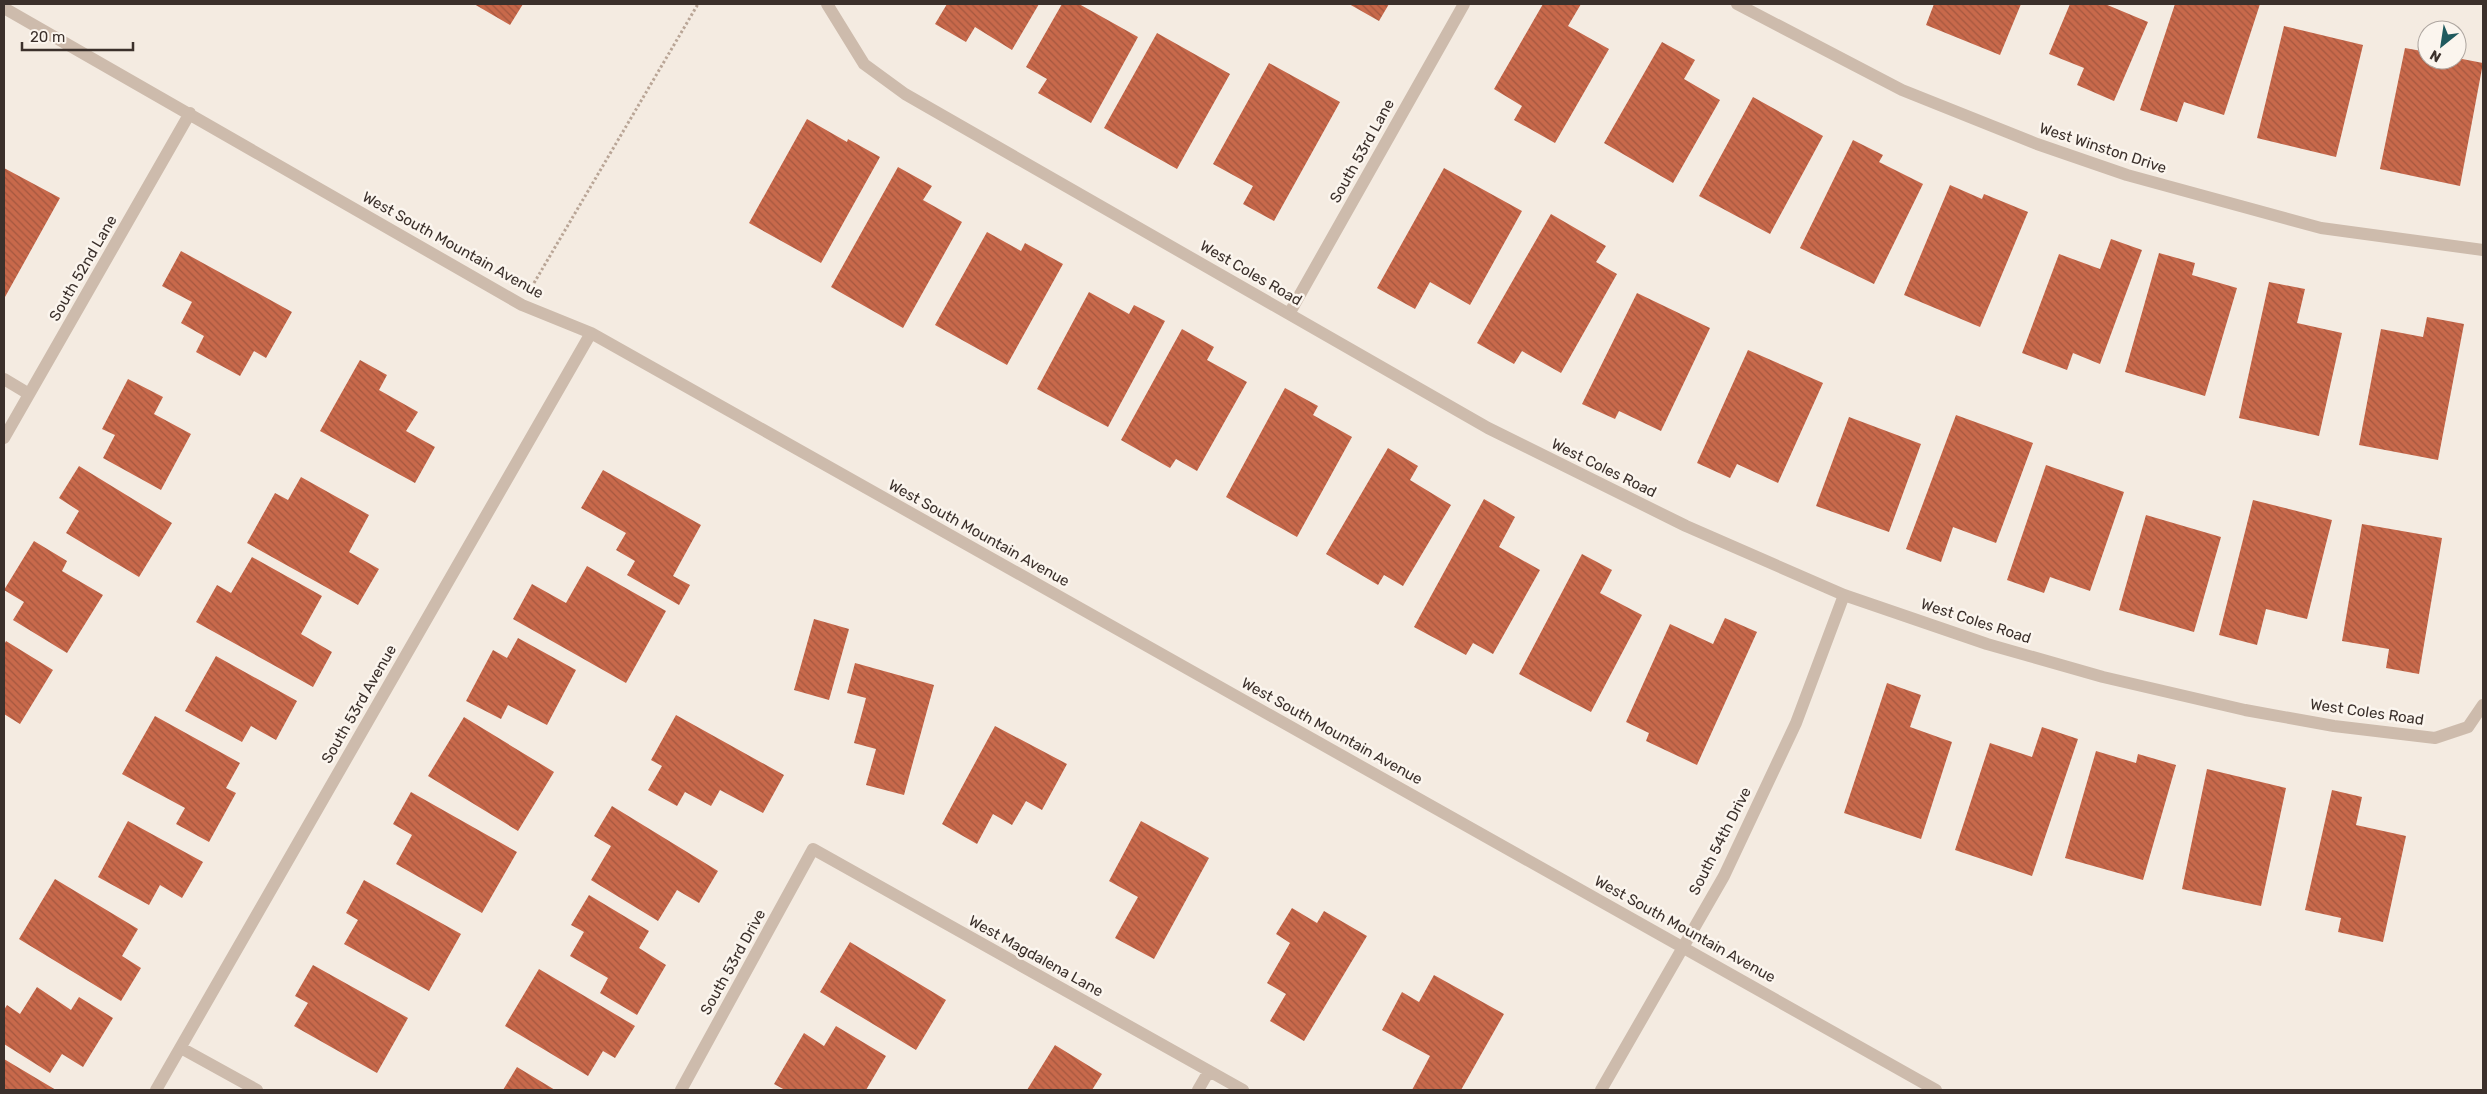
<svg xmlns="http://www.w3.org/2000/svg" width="2487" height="1094" viewBox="0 0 2487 1094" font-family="Rubik,sans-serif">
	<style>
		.building { fill: url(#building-back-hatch) }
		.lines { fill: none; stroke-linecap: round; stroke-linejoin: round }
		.path { stroke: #b9a596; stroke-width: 3; stroke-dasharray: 2.5 2.5; stroke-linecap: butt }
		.minor { stroke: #cdbbac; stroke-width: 12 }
		.labels { text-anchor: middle; stroke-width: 5; stroke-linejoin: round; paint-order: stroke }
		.street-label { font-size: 15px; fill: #3b302b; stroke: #fbf5ee }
	</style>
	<defs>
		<pattern id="building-back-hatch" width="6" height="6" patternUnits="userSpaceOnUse" patternTransform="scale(1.25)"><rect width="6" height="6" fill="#c8694b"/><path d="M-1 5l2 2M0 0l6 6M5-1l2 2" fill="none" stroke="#a4573f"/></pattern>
	</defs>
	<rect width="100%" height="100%" fill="#f4ebe1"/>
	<path class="building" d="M474 4H523L510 25Z
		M947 4H1039L1012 50 975 27 966 42 935 24Z
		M1062 4H1079L1138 37 1091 123 1038 93 1047 79 1026 67Z
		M1349 4H1389L1379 21Z
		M1543 4H1581L1568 26 1609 49 1555 143 1514 120 1522 106 1494 89Z
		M1934 4H2021L2000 55 1926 25Z
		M2070 4H2105L2148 22 2114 101 2077 85 2084 68 2049 54Z
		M2175 4H2260L2224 115 2184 102 2177 122 2140 110Z
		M2284 26 2363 45 2336 157 2257 138Z
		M1157 33 1230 74 1177 169 1104 128Z
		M1662 42 1695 60 1684 79 1720 100 1673 183 1604 143Z
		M2405 48 2427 52V60H2457V58L2483 63 2460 186 2380 169Z
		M1269 63 1340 102 1274 221 1243 204 1253 186 1213 164Z
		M1753 97 1823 136 1770 234 1699 196Z
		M807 119 847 142 848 139 880 157 821 263 749 223Z
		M1853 140 1883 155 1879 162 1923 184 1874 284 1800 248Z
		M898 167 932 186 923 200 962 222 903 328 831 287Z
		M4 168 60 198 5 297 4 296Z
		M1444 168 1522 211 1470 305 1430 282 1415 309 1377 288Z
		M1950 185 1982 199 1984 194 2028 212 1980 327 1904 295Z
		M1551 214 1606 246 1596 262 1617 274 1561 373 1522 351 1514 364 1477 343Z
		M987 232 1021 251 1025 243 1063 264 1007 365 935 325Z
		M2111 239 2142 250 2100 364 2073 353 2067 370 2022 353 2059 254 2100 269Z
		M181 251 292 312 266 358 254 351 240 376 196 352 204 336 181 323 192 302 162 286Z
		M2159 253 2195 263 2192 275 2237 288 2205 396 2125 372Z
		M2269 282 2305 289 2297 323 2342 333 2319 436 2239 418Z
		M1089 292 1129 314 1134 305 1165 321 1108 427 1037 389Z
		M1637 293 1710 328 1661 431 1619 411 1615 419 1582 404Z
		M2427 317 2464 324 2438 460 2359 445 2381 329 2423 337Z
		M1182 329 1214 347 1207 360 1247 382 1197 471 1176 459 1170 468 1121 440Z
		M1748 350 1823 383 1778 483 1737 464 1730 478 1697 463Z
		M360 360 387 375 379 390 418 412 406 431 435 447 415 483 320 431Z
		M128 379 163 397 154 414 191 434 161 490 103 458 115 435 102 429Z
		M1285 388 1318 406 1313 415 1352 437 1297 537 1226 497Z
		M1956 415 2033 443 1996 543 1953 527 1941 562 1906 549Z
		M1849 417 1921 444 1889 532 1816 506Z
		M1388 448 1418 466 1410 480 1451 505 1403 586 1384 575 1378 585 1326 554Z
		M2046 465 2124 492 2090 591 2050 577 2044 593 2007 580Z
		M79 466 172 523 139 577 66 533 79 511 59 498Z
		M603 470 701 525 673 576 690 585 679 605 627 575 635 561 616 550 626 533 581 508Z
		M301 477 369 515 349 552 379 569 358 605 247 543 275 493 288 500Z
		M1484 499 1515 517 1499 547 1540 570 1493 654 1473 643 1466 655 1414 627Z
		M2253 500 2332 520 2307 619 2266 609 2257 645 2219 635Z
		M2146 515 2221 537 2194 632 2119 610Z
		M2362 524 2442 538 2419 674 2386 668 2389 649 2342 641Z
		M34 541 67 561 62 571 103 595 67 653 13 620 24 602 4 590Z
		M1582 554 1612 570 1600 593 1642 615 1591 712 1519 674Z
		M252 557 322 596 301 634 332 652 313 687 196 622 217 585 231 593Z
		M587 566 666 611 626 683 513 619 532 584 566 603Z
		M1725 618 1757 632 1697 765 1646 741 1649 733 1626 722 1670 624 1713 644Z
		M814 619 849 629 829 700 794 690Z
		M518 638 576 670 547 725 508 705 501 719 466 701 493 650 507 658Z
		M6 641 53 670 20 724 4 714V645Z
		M216 656 297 701 276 740 251 726 242 742 185 711Z
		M855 663 934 685 904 795 866 785 876 749 854 743 866 698 847 693Z
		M1887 683 1921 695 1910 727 1952 742 1921 839 1844 813Z
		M676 715 784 775 763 813 720 790 711 806 685 792 677 806 648 790 662 766 651 760Z
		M155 716 240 763 226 788 236 793 209 842 176 824 185 808 122 774Z
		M464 717 554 772 518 831 428 776Z
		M995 726 1067 764 1042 810 1026 801 1012 825 993 814 977 844 942 824Z
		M2042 727 2078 739 2032 876 1955 850 1990 743 2032 757Z
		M2096 751 2136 763 2138 754 2176 765 2143 880 2065 858Z
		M2207 769 2286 788 2261 906 2182 889Z
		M2332 790 2362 797 2356 825 2406 836 2383 942 2338 932 2341 918 2305 910Z
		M411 792 517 852 482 913 396 864 412 835 393 824Z
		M612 806 718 871 699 903 677 890 658 921 591 880 611 846 594 836Z
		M128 821 203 862 182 898 160 885 149 905 98 877Z
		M1141 821 1209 858 1154 959 1115 938 1138 897 1109 881Z
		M55 879 138 929 122 956 141 968 121 1001 19 939Z
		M364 880 461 934 429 991 344 944 358 920 346 913Z
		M589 895 649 931 639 948 666 965 637 1015 600 993 608 978 570 956 584 932 571 925Z
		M1292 908 1317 923 1324 911 1367 936 1304 1041 1270 1021 1286 994 1267 983 1290 943 1276 934Z
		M850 942 946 1000 916 1050 820 992Z
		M313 965 408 1018 377 1073 294 1026 308 1003 295 996Z
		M539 969 635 1026 615 1058 603 1051 588 1076 505 1026Z
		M1434 975 1504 1014 1461 1090H1412L1430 1056 1382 1030 1402 992 1419 1002Z
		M37 987 71 1010 79 997 113 1018 83 1067 62 1054 50 1073 4 1044V1010L7 1005 20 1014Z
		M836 1026 886 1056 866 1090H785L774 1084 804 1033 824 1046Z
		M1055 1045 1102 1074 1092 1090H1027Z
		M4 1059 56 1090H4Z
		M517 1067 555 1090H503Z"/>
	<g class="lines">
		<path class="path" d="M534 283 698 4"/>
		<path class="minor" d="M827 4 864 64 905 94 1488 428 1686 526 1844 595 1987 644 2103 677 2245 710 2334 726 2435 738 2468 727 2483 705
			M1737 4 1902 90 2037 144 2127 175 2321 228 2483 250
			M4 8 522 305 591 333 1936 1090
			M1289 314 1464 4
			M4 379 29 394
			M4 438 190 113
			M181 1048 257 1090
			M156 1090 591 333
			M681 1090 813 849 1243 1090
			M1198 1090 1209 1071
			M1601 1090 1724 876 1796 723 1844 595"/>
	</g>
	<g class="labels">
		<g class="street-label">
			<text transform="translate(2103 148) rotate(18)" y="5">West Winston Drive</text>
			<text transform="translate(1362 151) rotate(-61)" y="5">South 53rd Lane</text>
			<text transform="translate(453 245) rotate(29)" y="5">West South Mountain Avenue</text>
			<text transform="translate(83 268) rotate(-60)" y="5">South 52nd Lane</text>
			<text transform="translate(1251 273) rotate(30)" y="5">West Coles Road</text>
			<text transform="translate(1604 468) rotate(26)" y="5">West Coles Road</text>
			<text transform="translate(979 533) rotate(29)" y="5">West South Mountain Avenue</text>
			<text transform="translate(1976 621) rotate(18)" y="5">West Coles Road</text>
			<text transform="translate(359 704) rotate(-60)" y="5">South 53rd Avenue</text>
			<text transform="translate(2367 712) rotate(8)" y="5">West Coles Road</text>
			<text transform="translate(1332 731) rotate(29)" y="5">West South Mountain Avenue</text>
			<text transform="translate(1720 841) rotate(-63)" y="5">South 54th Drive</text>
			<text transform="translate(1685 929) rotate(29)" y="5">West South Mountain Avenue</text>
			<text transform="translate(1036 956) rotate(29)" y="5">West Magdalena Lane</text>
			<text transform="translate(733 962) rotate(-61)" y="5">South 53rd Drive</text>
		</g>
	</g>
	<rect width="2487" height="1094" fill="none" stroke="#3b302b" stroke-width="10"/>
	<g transform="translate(2442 45) rotate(210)"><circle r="24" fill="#fbf5ee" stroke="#aea6a0"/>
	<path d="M0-4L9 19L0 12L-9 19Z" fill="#1f5a5e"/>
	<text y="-8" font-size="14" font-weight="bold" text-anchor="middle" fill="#3b302b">N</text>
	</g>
	<path d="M22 42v8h111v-8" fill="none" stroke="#3b302b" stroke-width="2.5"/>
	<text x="30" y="42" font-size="15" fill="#3b302b" stroke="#fbf5ee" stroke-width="4" paint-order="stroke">20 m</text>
</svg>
